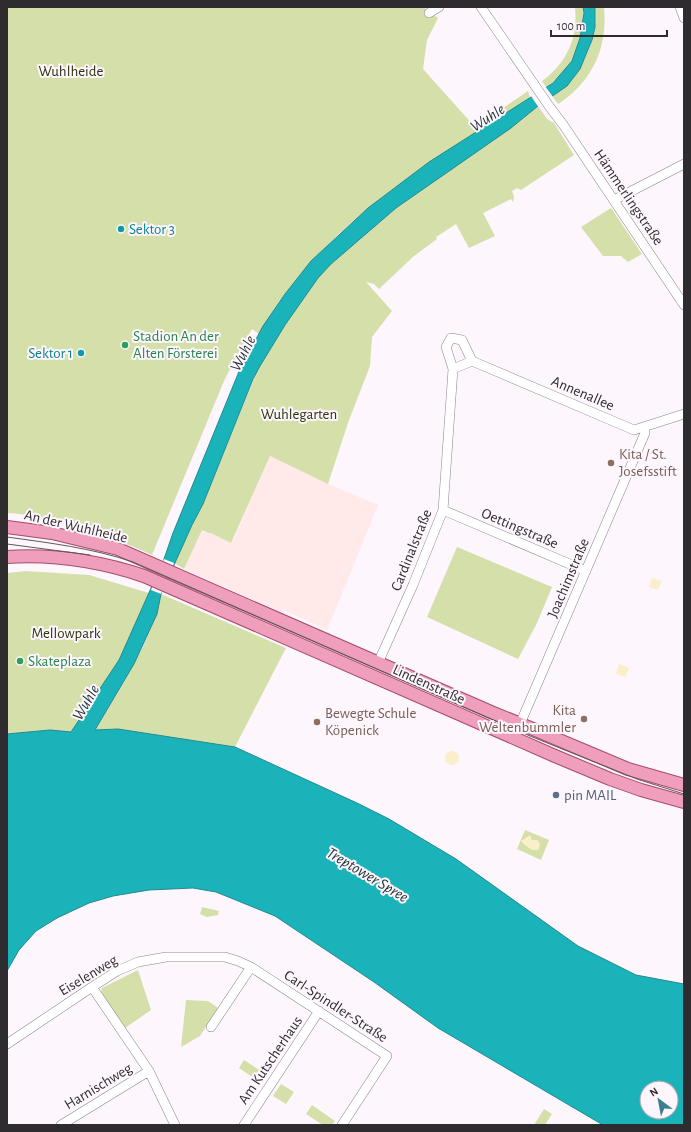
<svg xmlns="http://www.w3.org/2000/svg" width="691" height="1132" viewBox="0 0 691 1132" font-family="'Alegreya Sans',sans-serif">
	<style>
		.commercial { fill: #ffe9e9 }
		.green { fill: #d5dfaa }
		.sand { fill: #f9efca }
		.water { fill: #1bb3ba; stroke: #218a90; fill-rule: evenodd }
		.pier { fill: #fef6fd }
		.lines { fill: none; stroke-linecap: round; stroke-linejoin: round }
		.minor-casing { stroke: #8a838a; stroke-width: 10 }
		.major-casing { stroke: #a54c6c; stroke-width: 14 }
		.minor { stroke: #fff; stroke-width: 9 }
		.major { stroke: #ef9ebb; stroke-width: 12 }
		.tram { stroke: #5c585c; stroke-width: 1 }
		.culture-dot { fill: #0f9aa8; stroke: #fef6fd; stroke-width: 1.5 }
		.leisure-dot { fill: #2e9e5b; stroke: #fef6fd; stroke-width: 1.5 }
		.education-dot { fill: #8d6e63; stroke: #fef6fd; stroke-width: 1.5 }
		.service-dot { fill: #5c6f8a; stroke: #fef6fd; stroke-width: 1.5 }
		.labels { text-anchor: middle; stroke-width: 4; stroke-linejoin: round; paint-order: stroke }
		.park-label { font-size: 15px; fill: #2e330d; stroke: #fef6fd }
		.street-label { font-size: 15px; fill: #2f2c2f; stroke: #fef6fd }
		.culture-label { font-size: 15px; fill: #0d838f; stroke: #fef6fd; text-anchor: start }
		.leisure-label { font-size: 15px; fill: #27864d; stroke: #fef6fd; text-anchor: start }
		.education-label { font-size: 15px; fill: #785e54; stroke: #fef6fd; text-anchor: start }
		.service-label { font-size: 15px; fill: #4e5e75; stroke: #fef6fd; text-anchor: start }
		.water-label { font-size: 16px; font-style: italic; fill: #1a3133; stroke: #fef6fd }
	</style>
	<rect width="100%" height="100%" fill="#fef6fd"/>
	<path class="commercial" d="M270 456 328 484 378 505 327 630 284 610 283 613 184 569 202 530 209 533 211 532 232 543Z"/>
	<path class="green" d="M7 7H423L438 18 427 40 423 69 475 127 528 91 530 98C430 161 318 227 259 334L252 329 234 361 224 381 152 555C125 542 97 533 68 525 48 519 28 514 7 513Z
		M575 7H583C585 20 578 52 571 62 564 72 556 81 546 87L542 81C567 63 578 38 575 7Z
		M595 7H604C608 48 592 82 558 104L552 96C557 92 563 89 567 85 585 66 599 33 595 7Z
		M538 106 547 119 554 123 574 155 521 190 517 188 512 191 514 197 513 202 511 199 483 213 495 236 469 248 456 224 436 237 437 239 414 256 379 289 374 284 366 282 392 311 372 337 370 366 349 420 328 484 270 456 231 543 211 533H209L202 530 184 569 174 563 203 504 259 366 285 325 318 278 331 264 396 208 511 128Z
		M611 208 642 254 628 262 621 256H603L581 227Z
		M457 547 552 587 537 623 518 659 427 617Z
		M26 571 89 575 149 593 119 660 71 732 50 730 7 734V573Z
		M161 594 286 648 235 747 118 729 95 731C120 688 151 644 161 594Z
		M525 830 549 840 541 860 517 849Z
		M202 907 219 911 218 915 207 917 200 914Z
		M138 970 151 1010 125 1028 101 993 102 988Z
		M186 1000 208 1001 218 1008 200 1036 181 1047Z
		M244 1060 267 1075 261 1083 239 1068Z
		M281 1084 294 1092 286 1104 273 1096Z
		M312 1105 335 1121 332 1125H323L306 1114Z
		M544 1109 552 1114 545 1125H534Z"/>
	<path class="sand" d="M652 578 662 581 658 590 649 587Z
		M619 664 629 668 625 677 616 674Z
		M445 758a7 7 0 1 1 14 0a7 7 0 1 1-14 0Z
		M530 835 532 840H537L540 844 539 849 537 850H532C528 847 524 845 521 841Z"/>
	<path class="water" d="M583 7H595V27L592 40 580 69 567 86 538 106 511 128 396 208 331 264 318 278 285 325 260 366 253 379 203 504 192 525 161 594 157 614 134 664 95 730 118 729 235 747 357 803 389 819 456 859 578 946 636 975 684 984V1125H603L438 1028 374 982 275 916 216 892 193 888 149 890 113 896 89 903 57 918 36 931 19 950 7 971V734L50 730 71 732 119 660 164 559 173 533 240 369 263 326 285 294 311 261 368 208 429 162 553 83 572 61 580 38 584 13ZM647 1088H671V1112H647Z"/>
	<path class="pier" d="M545 86 553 97 539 108 531 96Z
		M164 559 174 563 161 594 151 590Z"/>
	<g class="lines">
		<defs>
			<path id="minor" d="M481 7 549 106 564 126 684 305
				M680 7 684 18
				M429 13 439 7
				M614 200 684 164
				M472 361 634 430 684 414
				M453 369 472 361
				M443 510 586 571
				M378 663 413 585 443 510 453 369 446 347 451 338 462 340 472 361
				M514 738 645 433 644 428
				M92 987 149 1071 175 1125
				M211 1027 251 967
				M7 1044 92 987 117 971 138 962 166 957H225L238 961 251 967 387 1056 342 1125
				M61 1125 149 1071
				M244 1125 319 1011"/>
			<path id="major" d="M7 527 52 533 118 549 491 712 533 729 628 769 684 785
				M7 557C54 554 99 561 144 576L555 756 610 779 641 790 684 802"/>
		</defs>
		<use href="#minor" class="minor-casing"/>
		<use href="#major" class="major-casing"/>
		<use href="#minor" class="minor"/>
		<use href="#major" class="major"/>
		<path class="tram" d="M7 537C50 543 92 548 133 562L530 736 637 779 684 794
			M7 544 90 555"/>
	</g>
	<g class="culture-dot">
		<circle cx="121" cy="229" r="4"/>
		<circle cx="81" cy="353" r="4"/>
	</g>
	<g class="leisure-dot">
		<circle cx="125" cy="345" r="4"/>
		<circle cx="20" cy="661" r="4"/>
	</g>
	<g class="education-dot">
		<circle cx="611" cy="463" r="4"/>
		<circle cx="584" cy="719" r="4"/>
		<circle cx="317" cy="722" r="4"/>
	</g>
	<circle class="service-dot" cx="556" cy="795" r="4"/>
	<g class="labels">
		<g class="park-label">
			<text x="71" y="76">Wuhlheide</text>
			<text x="299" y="419">Wuhlegarten</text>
			<text x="66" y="638">Mellowpark</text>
		</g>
		<g class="street-label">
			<text transform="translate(629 197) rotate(56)" y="5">Hämmerlingstraße</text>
			<text transform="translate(583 393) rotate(23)" y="5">Annenallee</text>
			<text transform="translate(76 526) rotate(13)" y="5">An der Wuhlheide</text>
			<text transform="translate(520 528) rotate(23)" y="5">Oettingstraße</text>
			<text transform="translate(411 550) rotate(-68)" y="5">Cardinalstraße</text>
			<text transform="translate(568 578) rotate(-67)" y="5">Joachimstraße</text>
			<text transform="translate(429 684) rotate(24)" y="5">Lindenstraße</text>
			<text transform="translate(88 975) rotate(-31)" y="5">Eiselenweg</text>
			<text transform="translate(336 1006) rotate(33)" y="5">Carl-Spindler-Straße</text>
			<text transform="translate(270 1060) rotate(-56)" y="5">Am Kutscherhaus</text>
			<text transform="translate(98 1086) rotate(-31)" y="5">Harnischweg</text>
		</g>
		<g class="culture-label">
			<text x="129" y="234">Sektor 3</text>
			<text x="73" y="358" text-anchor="end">Sektor 1</text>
		</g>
		<g class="leisure-label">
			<text x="133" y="341">Stadion An der<tspan x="133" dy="17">Alten Försterei</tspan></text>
			<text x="28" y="666">Skateplaza</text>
		</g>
		<g class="education-label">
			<text x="619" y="459">Kita / St.<tspan x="619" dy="17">Josefsstift</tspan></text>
			<text x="576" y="715" text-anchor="end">Kita<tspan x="576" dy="17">Weltenbummler</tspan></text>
			<text x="325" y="718">Bewegte Schule<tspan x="325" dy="17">Köpenick</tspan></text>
		</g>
		<g class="service-label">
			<text x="564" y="800">pin MAIL</text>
		</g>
		<g class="water-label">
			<text transform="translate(487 117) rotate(-33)" y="6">Wuhle</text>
			<text transform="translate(242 353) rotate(-63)" y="6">Wuhle</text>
			<text transform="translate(85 702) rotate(-60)" y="6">Wuhle</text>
			<text transform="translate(368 874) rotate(31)" y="6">Treptower Spree</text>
		</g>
	</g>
	<rect width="691" height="1132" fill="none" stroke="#2f2c2f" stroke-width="16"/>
	<g transform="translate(659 1100) rotate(328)"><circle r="19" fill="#fef6fd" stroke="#aba5ab"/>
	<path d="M0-3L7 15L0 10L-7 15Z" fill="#3c7e90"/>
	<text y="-6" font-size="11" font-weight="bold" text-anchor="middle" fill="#2f2c2f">N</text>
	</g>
	<path d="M551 30v6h116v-6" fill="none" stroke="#2f2c2f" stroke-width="2"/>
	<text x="557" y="30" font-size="12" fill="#2f2c2f" stroke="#fef6fd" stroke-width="3" paint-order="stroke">100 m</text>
</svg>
